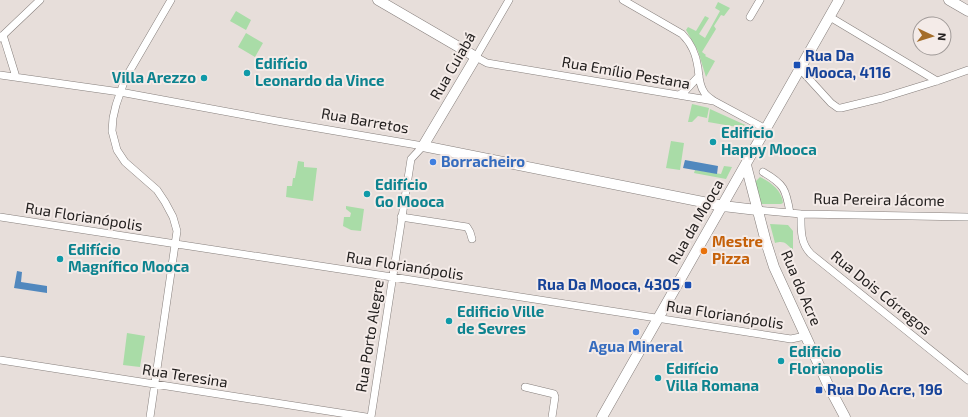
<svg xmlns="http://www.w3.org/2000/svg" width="968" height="417" viewBox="0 0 968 417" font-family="'Exo 2',sans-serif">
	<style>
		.green { fill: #a9dca7 }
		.water { fill: #5188be }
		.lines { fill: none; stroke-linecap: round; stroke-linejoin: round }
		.minor-casing { stroke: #867f7c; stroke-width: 8 }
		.secondary-casing { stroke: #867f7c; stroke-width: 11 }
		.minor { stroke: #fff; stroke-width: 7 }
		.secondary { stroke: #fff; stroke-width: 10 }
		.transit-dot { fill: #1a4fb4; stroke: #f4ebe8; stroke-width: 1.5 }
		.culture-dot { fill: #0f9aa8; stroke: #f4ebe8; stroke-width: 1.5 }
		.shop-dot { fill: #3f7fe0; stroke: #f4ebe8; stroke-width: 1.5 }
		.food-dot { fill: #e8710a; stroke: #f4ebe8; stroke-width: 1.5 }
		.labels { text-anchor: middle; stroke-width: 4; stroke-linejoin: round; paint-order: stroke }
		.transit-label { font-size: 15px; font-weight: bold; fill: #164399; stroke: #f4ebe8; text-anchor: start }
		.culture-label { font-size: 15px; font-weight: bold; fill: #0d838f; stroke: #f4ebe8; text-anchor: start }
		.street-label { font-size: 15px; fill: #23201f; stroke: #f4ebe8 }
		.shop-label { font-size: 15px; font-weight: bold; fill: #366cbe; stroke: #f4ebe8; text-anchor: start }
		.food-label { font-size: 15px; font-weight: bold; fill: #c56008; stroke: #f4ebe8; text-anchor: start }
	</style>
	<rect width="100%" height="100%" fill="#e7deda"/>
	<path class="green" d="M718 2 730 8 724 16 721 15 714 26 716 29 702 52 706 55 705 56 715 61 706 77 698 51 686 30 688 27 696 31 705 16 709 18 699 34 705 38 720 11 715 8Z
		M236 11 251 20 246 30 230 21Z
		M246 33 263 43 255 57 238 47Z
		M692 104 709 108 707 118 698 116 692 122H688Z
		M710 109 752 128 753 132 749 139 747 138 744 133 737 131V127L708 122Z
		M671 141 684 143 680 170 666 168Z
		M298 161 304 162V167L317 168 313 201 286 197 287 186H292L293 178H295Z
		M724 166 732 167 726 179 694 173 695 170 721 174Z
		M760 177C770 182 782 190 783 203L781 204H760L754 183Z
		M346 206 364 209 361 231 351 230 343 226 344 217H350L351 213 346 209Z
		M770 224 788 225 793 231V250C786 244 785 240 775 243Z
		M127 333 145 336 140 367 123 365Z"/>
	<path class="water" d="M685 160 718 166 717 174 683 168Z
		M17 271 22 272 21 282 47 286V293L14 288Z"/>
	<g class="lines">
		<defs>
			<path id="minor" d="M509 0 476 57 487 63 714 101 766 129
				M623 0 682 34C692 44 696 54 698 68 699 76 699 85 704 92 706 96 710 98 714 101
				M750 17 760 0
				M830 17 937 81
				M3 35 16 77
				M0 38 40 0
				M800 69 831 103 838 108H841L882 98 937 81 968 70
				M0 75 120 92 277 121 423 146
				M679 95 685 91 699 76
				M763 172C784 184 786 189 790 213
				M757 210 801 214 968 217
				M801 214C801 229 800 243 811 254L968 380
				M0 217 392 277 791 339 805 336
				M401 217 467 227 470 232 472 239
				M0 360 366 417
				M525 387 554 394 555 397 552 417
				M150 417 177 231 173 217 165 202 157 190 125 162 117 150 112 131 113 118 116 105 125 79 171 0
				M371 417 411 159 423 146"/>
			<path id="secondary" d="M378 0 476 57 423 146 723 206 757 210
				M949 0 968 11
				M746 165 766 242 774 267 829 387 845 417
				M602 417 839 0"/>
		</defs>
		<use href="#minor" class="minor-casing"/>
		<use href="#secondary" class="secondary-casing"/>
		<use href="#minor" class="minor"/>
		<use href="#secondary" class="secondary"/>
	</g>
	<g class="transit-dot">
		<rect x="793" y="61" width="8" height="8" rx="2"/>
		<rect x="684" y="281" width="8" height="8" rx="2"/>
		<rect x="815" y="386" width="8" height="8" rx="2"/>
	</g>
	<g class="culture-dot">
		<circle cx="247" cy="73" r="4"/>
		<circle cx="204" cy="78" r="4"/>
		<circle cx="713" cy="142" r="4"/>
		<circle cx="367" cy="194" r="4"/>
		<circle cx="60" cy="259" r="4"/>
		<circle cx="449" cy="321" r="4"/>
		<circle cx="781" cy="361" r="4"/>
		<circle cx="658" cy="378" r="4"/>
	</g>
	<g class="shop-dot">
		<circle cx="433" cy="162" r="4"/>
		<circle cx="636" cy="332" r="4"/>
	</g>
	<circle class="food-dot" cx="704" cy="251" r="4"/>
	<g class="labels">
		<g class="transit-label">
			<text x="805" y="61">Rua Da<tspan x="805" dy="17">Mooca, 4116</tspan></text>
			<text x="680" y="290" text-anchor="end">Rua Da Mooca, 4305</text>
			<text x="827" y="395">Rua Do Acre, 196</text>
		</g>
		<g class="culture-label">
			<text x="255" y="69">Edifício<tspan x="255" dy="17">Leonardo da Vince</tspan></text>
			<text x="196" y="83" text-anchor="end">Villa Arezzo</text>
			<text x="721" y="138">Edifício<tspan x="721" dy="17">Happy Mooca</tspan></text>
			<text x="375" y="190">Edifício<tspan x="375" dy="17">Go Mooca</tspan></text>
			<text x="68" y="255">Edifício<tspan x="68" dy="17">Magnífico Mooca</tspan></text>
			<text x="457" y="317">Edificio Ville<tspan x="457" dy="17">de Sevres</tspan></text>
			<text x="789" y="357">Edificio<tspan x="789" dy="17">Florianopolis</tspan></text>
			<text x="666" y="374">Edifício<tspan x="666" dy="17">Villa Romana</tspan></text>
		</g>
		<g class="street-label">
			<text transform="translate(453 66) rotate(-60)" y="5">Rua Cuiabá</text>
			<text transform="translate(626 73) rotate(10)" y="5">Rua Emílio Pestana</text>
			<text transform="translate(365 121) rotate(10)" y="5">Rua Barretos</text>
			<text transform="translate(879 200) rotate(1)" y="5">Rua Pereira Jácome</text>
			<text transform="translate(84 217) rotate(9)" y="5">Rua Florianópolis</text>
			<text transform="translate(696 222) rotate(-60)" y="5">Rua da Mooca</text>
			<text transform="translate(405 266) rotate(9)" y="5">Rua Florianópolis</text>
			<text transform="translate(801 288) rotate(67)" y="5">Rua do Acre</text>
			<text transform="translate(881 293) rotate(39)" y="5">Rua Dois Córregos</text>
			<text transform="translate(725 315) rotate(9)" y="5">Rua Florianópolis</text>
			<text transform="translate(370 336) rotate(-81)" y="5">Rua Porto Alegre</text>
			<text transform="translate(185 376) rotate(9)" y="5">Rua Teresina</text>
		</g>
		<g class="shop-label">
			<text x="441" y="167">Borracheiro</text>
			<text x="636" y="352" text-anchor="middle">Agua Mineral</text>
		</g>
		<g class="food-label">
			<text x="712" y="247">Mestre<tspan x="712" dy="17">Pizza</tspan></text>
		</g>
	</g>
	<g transform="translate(932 36) rotate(94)"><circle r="19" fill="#f4ebe8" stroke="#a09a98"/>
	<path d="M0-3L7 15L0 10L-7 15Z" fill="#a46d29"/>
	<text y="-6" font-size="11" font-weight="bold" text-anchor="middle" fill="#23201f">N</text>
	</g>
</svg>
